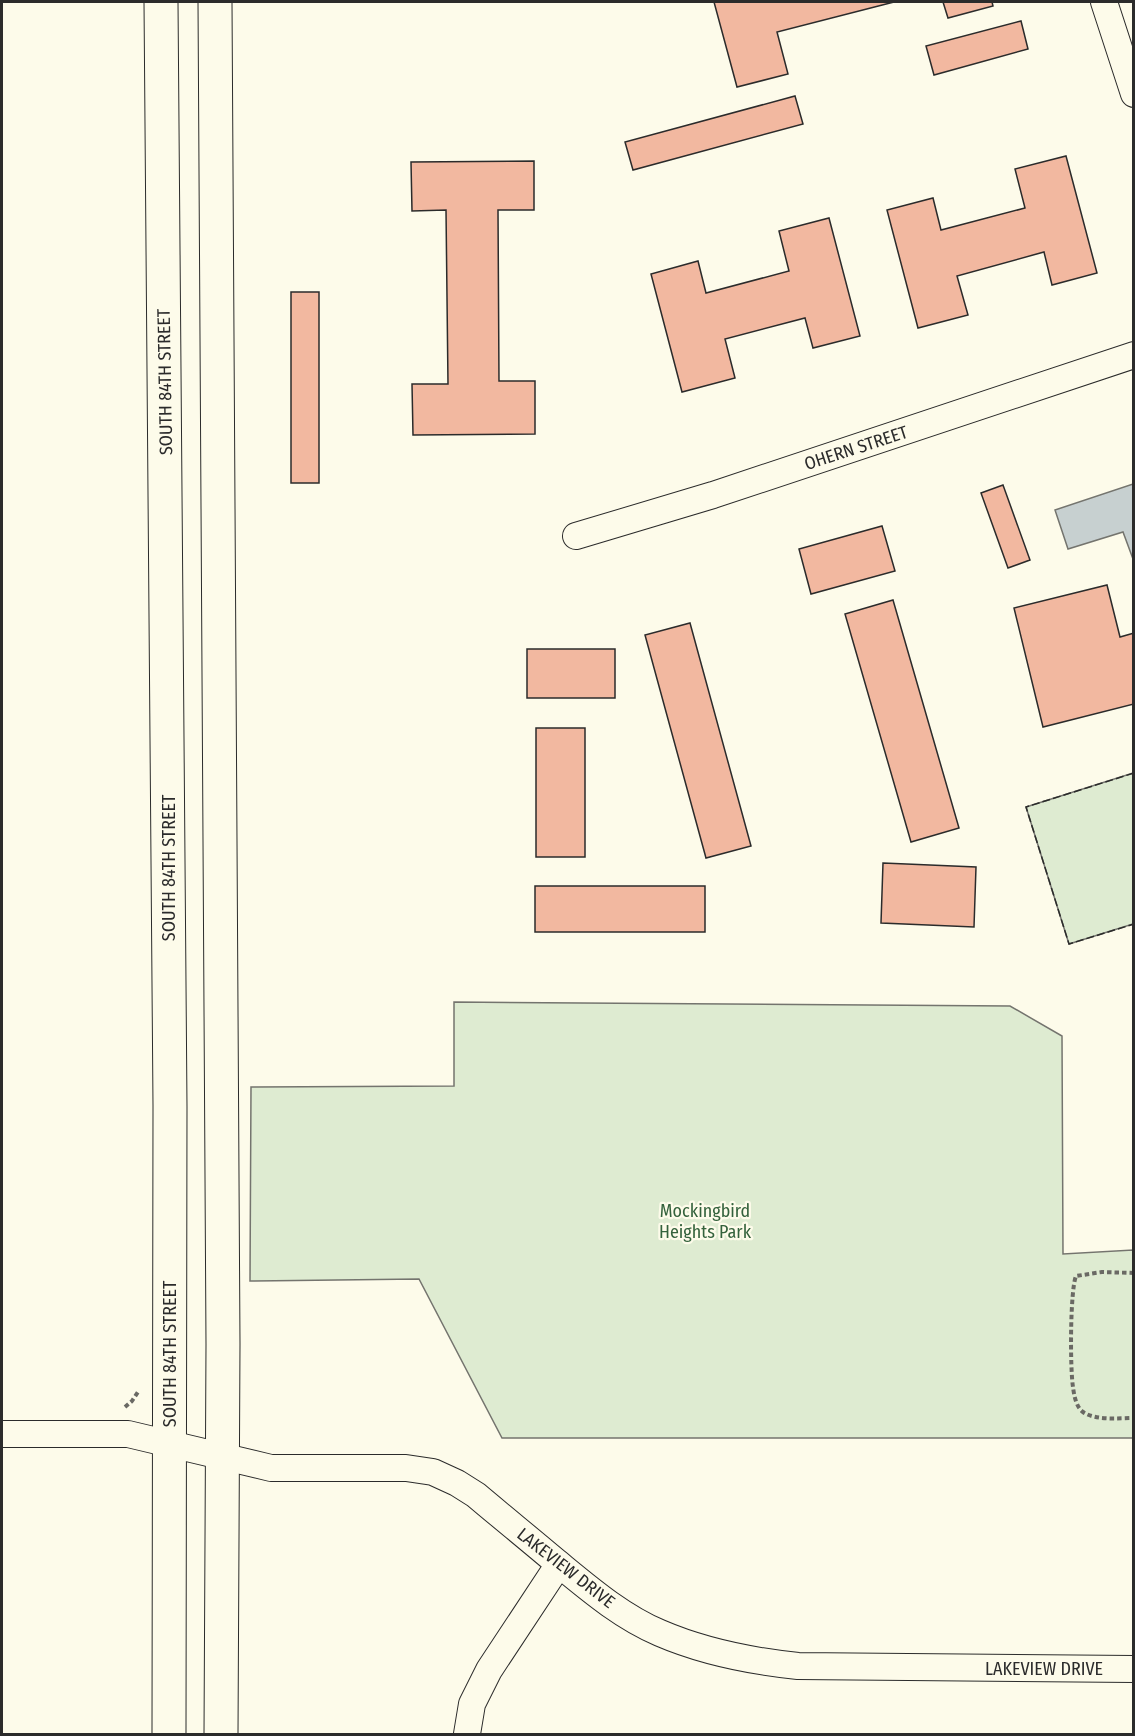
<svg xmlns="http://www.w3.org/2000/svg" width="1135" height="1736" viewBox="0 0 1135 1736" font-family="'Fira Sans Condensed',sans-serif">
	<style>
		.green { fill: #deebd1; stroke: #74746e; stroke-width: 1.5 }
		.water { fill: #c7d0d0; stroke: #74746e; stroke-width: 1.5 }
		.building { fill: #f2b8a0; stroke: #2b2b2b; stroke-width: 1.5 }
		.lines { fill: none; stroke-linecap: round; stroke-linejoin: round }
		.minor-casing { stroke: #2b2b2b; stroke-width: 28 }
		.primary-casing { stroke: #2b2b2b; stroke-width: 35 }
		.path { stroke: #6a6964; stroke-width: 4; stroke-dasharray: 4.5 3; stroke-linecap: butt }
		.minor { stroke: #fdfbea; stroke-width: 26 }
		.primary { stroke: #fdfbea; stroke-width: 33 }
		.fence { stroke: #2b2b2b; stroke-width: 1.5; stroke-dasharray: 8 3; stroke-linecap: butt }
		.labels { text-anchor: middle; stroke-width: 4.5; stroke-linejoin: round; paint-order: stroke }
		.street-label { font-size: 18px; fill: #2b2b2b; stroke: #fdfbea }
		.park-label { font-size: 18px; fill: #34623c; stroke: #fdfbea }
	</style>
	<rect width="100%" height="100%" fill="#fdfbea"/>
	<path class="green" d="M1133 773V924L1069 944 1026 807Z
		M454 1002 1010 1006 1062 1036 1063 1254 1133 1250V1438H502L419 1279 250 1281 251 1087 454 1086Z"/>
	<path class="water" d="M1133 484V559L1123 532 1068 549 1055 510Z"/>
	<path class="building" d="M714 2H894L777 32 788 74 737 87Z
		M943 2H992L993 6 948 18Z
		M1021 21 1028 49 934 75 926 46Z
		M795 96 803 124 633 170 625 142Z
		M1066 156 1097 273 1052 285 1044 252 957 276 968 315 918 328 887 210 933 198 941 230 1025 208 1015 169Z
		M534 161V210H498L499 381H535V434L413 435 412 384H448L446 210 412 211 411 162Z
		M829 218 860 336 813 348 805 318 725 339 735 378 682 392 651 274 698 261 706 293 789 271 779 231Z
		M291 292H319V483H291Z
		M1003 485 1030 560 1008 568 981 493Z
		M882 526 895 571 811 594 799 549Z
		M1107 585 1120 637 1134 633V704L1043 727 1014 608Z
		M893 600 959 828 911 842 845 614Z
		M690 623 751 846 706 858 645 635Z
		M527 649H615V698H527Z
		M536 728H585V857H536Z
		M883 863 976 867 974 927 881 923Z
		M535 886H705V932H535Z"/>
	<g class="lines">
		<defs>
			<path id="minor" d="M1104 2 1134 94
				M576 536 713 495 1134 355
				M2 1434H128L271 1468H406L433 1472 457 1483 476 1495C502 1517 528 1538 554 1560 587 1587 620 1616 660 1633 704 1652 750 1661 798 1666L1134 1669
				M467 1734 472 1704 489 1670 559 1564"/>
			<path id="primary" d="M161 2 170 1106 169 1734
				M215 2 223 1344 221 1734"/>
		</defs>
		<use href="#minor" class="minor-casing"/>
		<use href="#primary" class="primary-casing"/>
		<path class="path" d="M1134 1273 1102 1272 1076 1276C1070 1291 1070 1369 1073 1387 1074 1395 1076 1407 1083 1412 1096 1421 1119 1418 1134 1418
			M125 1407 132 1401 138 1392"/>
		<use href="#minor" class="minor"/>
		<use href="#primary" class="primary"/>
		<path class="fence" d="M1134 773 1026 807 1069 944 1134 924"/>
	</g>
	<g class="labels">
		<g class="street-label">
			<text transform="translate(165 382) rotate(-91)" y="6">SOUTH 84TH STREET</text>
			<text transform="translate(856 448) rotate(-18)" y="6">OHERN STREET</text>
			<text transform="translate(169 868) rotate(-90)" y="6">SOUTH 84TH STREET</text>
			<text transform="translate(170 1354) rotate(-90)" y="6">SOUTH 84TH STREET</text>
			<text transform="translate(566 1568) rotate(38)" y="6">LAKEVIEW DRIVE</text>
			<text x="1044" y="1675">LAKEVIEW DRIVE</text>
		</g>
		<g class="park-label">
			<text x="705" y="1217">Mockingbird<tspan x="705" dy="21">Heights Park</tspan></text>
		</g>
	</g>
	<rect width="1135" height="1736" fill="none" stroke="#2b2b2b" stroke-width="6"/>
</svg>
